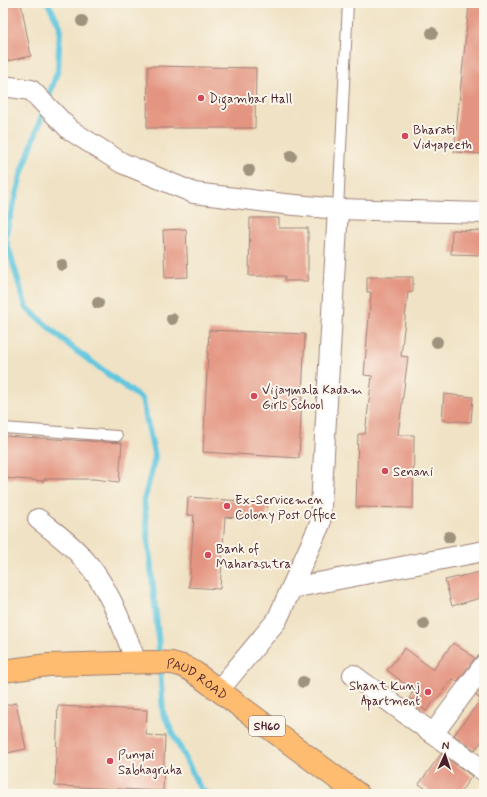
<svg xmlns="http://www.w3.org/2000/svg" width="487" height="797" viewBox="0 0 487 797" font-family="Mynerve,sans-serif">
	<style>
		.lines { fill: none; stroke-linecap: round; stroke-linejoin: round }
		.stream { stroke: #61c6df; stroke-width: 6 }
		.building { fill: #e49581 }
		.lane-casing { stroke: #9d8078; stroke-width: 12 }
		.street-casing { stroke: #9d8078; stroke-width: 22 }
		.primary-casing { stroke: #9d8078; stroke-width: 24 }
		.lane { stroke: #fff; stroke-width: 10 }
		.street { stroke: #fff; stroke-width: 20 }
		.primary { stroke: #fdbc70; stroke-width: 22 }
		.tree { fill: #9f937e }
		.poi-dot { fill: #d1495b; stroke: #fbf7ec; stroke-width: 1.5 }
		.labels { text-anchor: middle; stroke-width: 4; stroke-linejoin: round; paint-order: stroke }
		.shield { fill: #fbf7ec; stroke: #7f6065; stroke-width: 1 }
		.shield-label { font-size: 12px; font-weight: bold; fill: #4a1f2b }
		.poi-label { font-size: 13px; fill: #4a1f2b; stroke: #fbf7ec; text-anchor: start }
		.street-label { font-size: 13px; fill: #4a1f2b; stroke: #fbf7ec }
	</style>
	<rect width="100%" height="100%" fill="#fbf7ec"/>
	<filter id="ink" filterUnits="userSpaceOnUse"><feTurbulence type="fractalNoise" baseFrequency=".025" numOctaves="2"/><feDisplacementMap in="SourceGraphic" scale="8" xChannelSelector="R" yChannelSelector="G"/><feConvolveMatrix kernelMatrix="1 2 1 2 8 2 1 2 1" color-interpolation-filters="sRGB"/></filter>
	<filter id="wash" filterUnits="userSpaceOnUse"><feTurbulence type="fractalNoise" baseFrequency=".012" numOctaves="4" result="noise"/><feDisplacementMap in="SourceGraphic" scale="16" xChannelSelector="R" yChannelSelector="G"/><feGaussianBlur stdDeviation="0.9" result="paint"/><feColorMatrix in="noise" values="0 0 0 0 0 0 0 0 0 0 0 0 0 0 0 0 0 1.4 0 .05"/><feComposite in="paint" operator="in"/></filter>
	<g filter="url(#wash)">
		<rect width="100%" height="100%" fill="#f0e2c4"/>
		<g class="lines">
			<path class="stream" d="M 48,3 L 60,26 L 58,70 L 21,175 L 5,237 L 26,307 L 70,346 L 142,399 L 155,457 L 144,501 L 158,636 L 163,713 L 200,788 L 208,794"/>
		</g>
		<g id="blocks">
			<g class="building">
				<path d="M 3,3 L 21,3 L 31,56 L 3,62 Z"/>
				<path d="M 469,5 L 484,6 L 484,154 L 454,152 Z"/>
				<path d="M 148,66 L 256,68 L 255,128 L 147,128 Z"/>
				<path d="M 250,218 L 279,218 L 279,228 L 308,228 L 308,281 L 285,281 L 285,276 L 249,276 Z"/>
				<path d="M 186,229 L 188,277 L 165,278 L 163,230 Z"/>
				<path d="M 452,230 L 484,231 L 484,255 L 451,254 Z"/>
				<path d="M 367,277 L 413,277 L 413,292 L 408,292 L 401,356 L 408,357 L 398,435 L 414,435 L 413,508 L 356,507 L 358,434 L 365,434 L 372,376 L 364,375 L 371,292 L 367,292 Z"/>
				<path d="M 209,330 L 305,334 L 299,458 L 203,452 Z"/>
				<path d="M 444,394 L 473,397 L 471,422 L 442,420 Z"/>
				<path d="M 4,436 L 122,443 L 119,482 L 94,479 L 44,479 L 44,481 L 3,478 Z"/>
				<path d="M 188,497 L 268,503 L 266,520 L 225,517 L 220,589 L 189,587 L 194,515 L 187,515 Z"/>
				<path d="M 484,571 L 484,597 L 452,606 L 445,580 Z"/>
				<path d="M 453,643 L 475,658 L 457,682 L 453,679 L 426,711 L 409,698 L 414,691 L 387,670 L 405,648 L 433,670 Z"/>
				<path d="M 484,684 L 484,739 L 475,750 L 454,735 L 481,699 L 476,696 Z"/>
				<path d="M 16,703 L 26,749 L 3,754 L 3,706 Z"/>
				<path d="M 58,706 L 147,710 L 146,735 L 165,736 L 163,791 L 55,786 Z"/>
				<path d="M 441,754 L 472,776 L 459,794 L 434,794 L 419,784 Z"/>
			</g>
		</g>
	</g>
	<g filter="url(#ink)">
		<use href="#blocks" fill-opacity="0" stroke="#9d8078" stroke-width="1"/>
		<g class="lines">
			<defs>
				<g id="lane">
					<path d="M 338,209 L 348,3"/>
					<path d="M 3,428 L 117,436"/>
				</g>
				<g id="street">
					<path d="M 3,86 L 31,90 L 70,130 L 122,163 L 194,193 L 284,204 L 338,209 L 484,213"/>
					<path d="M 38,519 C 53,531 70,543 82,557 C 109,586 122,625 136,662"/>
					<path d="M 292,588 L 484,551"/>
					<path d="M 353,675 L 484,771"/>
					<path d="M 219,690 L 277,620 L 320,524 L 338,209"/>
					<path d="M 433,734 L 484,665"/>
				</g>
				<g id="primary">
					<path id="s1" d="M 3,671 L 48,665 L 152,662 L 172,663 L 183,666 L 194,672 L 358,794"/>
				</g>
			</defs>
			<use href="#lane" class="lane-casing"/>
			<use href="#street" class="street-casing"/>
			<use href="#primary" class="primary-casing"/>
			<use href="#lane" class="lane"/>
			<use href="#street" class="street"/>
			<use href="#primary" class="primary"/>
		</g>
		<g class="tree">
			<circle cx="82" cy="21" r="6"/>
			<circle cx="432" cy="33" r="6"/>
			<circle cx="291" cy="156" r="6"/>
			<circle cx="249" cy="170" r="6"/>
			<circle cx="62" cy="265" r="6"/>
			<circle cx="98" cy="303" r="6"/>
			<circle cx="172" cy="319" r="6"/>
			<circle cx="437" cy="342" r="6"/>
			<circle cx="449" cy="537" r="6"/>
			<circle cx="424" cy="624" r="6"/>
			<circle cx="303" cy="682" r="6"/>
		</g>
	</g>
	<g class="poi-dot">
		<circle cx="201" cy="98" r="4"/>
		<circle cx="405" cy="136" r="4"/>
		<circle cx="254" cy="396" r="4"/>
		<circle cx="385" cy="471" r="4"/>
		<circle cx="227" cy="506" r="4"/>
		<circle cx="208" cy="555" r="4"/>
		<circle cx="428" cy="692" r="4"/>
		<circle cx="110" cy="761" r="4"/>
	</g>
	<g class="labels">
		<rect class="shield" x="249" y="716" width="36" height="20" rx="3"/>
		<g class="shield-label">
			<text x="267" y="730">SH60</text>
		</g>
		<g class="poi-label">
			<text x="209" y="103">Digambar Hall</text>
			<text x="413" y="134">Bharati<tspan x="413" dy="15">Vidyapeeth</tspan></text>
			<text x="262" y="394">Vijaymala Kadam<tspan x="262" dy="15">Girls School</tspan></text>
			<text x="393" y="476">Senani</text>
			<text x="235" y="504">Ex-Servicemen<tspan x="235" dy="15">Colony Post Office</tspan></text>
			<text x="216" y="553">Bank of<tspan x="216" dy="15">Maharashtra</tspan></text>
			<text x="420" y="690" text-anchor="end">Shant Kunj<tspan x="420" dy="15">Apartment</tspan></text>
			<text x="118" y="759">Punyai<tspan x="118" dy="15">Sabhagruha</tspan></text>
		</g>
		<g class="street-label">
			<text dy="5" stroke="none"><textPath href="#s1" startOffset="199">PAUD ROAD</textPath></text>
		</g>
	</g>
	<rect width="487" height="797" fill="none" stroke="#fbf7ec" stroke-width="16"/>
	<g transform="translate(445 755) rotate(3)" stroke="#fbf7ec" stroke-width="3" paint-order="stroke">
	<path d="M0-3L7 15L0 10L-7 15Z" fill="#4a1f2b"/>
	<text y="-6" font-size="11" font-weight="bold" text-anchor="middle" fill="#4a1f2b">N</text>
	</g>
</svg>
